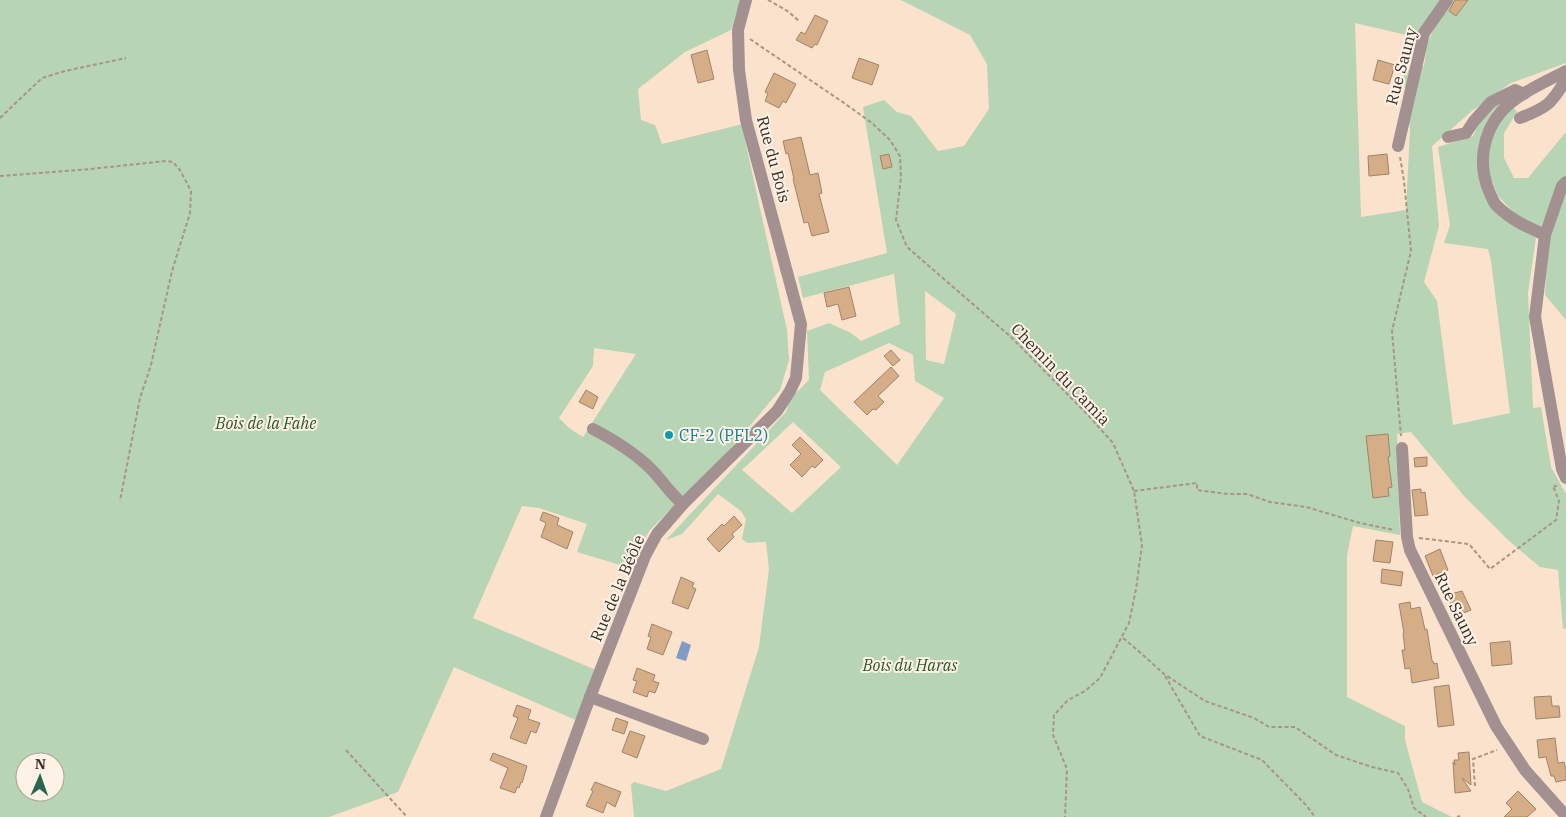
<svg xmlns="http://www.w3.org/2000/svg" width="1566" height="817" viewBox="0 0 1566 817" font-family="'IBM Plex Serif',serif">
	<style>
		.green { fill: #b7d4b5; fill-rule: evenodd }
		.water { fill: #7f9cc5 }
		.building { fill: #d5ad87; stroke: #9f846a }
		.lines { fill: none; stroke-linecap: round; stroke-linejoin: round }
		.path { stroke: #a89584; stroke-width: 2; stroke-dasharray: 4 2.5; stroke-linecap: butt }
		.minor { stroke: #a39091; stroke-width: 12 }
		.culture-dot { fill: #0f9aa8; stroke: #fef2e7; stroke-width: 2 }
		.labels { text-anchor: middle; stroke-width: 4; stroke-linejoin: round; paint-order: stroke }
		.street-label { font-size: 16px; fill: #392d23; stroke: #fef2e7 }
		.park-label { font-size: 16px; font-style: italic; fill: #265925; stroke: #fef2e7 }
		.culture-label { font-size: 16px; fill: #0d838f; stroke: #fef2e7; text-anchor: start }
	</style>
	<rect width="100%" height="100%" fill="#fbe2cc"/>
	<g class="green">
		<path d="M 0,0 L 741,0 L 731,30 L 685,52 L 638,89 L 641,120 L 655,125 L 662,144 L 743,124 L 746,145 L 787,330 L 789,360 L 780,390 L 726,454 L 649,531 L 630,568 L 577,552 L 587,524 L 539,508 L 522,506 L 473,618 L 596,670 L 578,721 L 454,667 L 398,792 L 329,817 L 0,817 ZM 594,348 L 636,354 L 583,437 L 569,428 L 559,418 L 593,366 ZM 25,762 L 55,762 L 55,792 L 25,792 Z"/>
		<path d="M 901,0 L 1566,0 L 1566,63 L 1511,83 L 1473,110 L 1432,146 L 1439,226 L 1424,282 L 1437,301 L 1453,425 L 1510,413 L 1491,261 L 1488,249 L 1444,243 L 1450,225 L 1438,147 L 1473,136 L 1482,115 L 1509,94 L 1494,111 L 1482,134 L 1486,198 L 1536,238 L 1528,293 L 1533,408 L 1541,407 L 1551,467 L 1566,494 L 1566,628 L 1563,629 L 1558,570 L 1540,567 L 1508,540 L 1464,496 L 1411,432 L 1397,434 L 1400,535 L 1353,526 L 1347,555 L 1347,697 L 1405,726 L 1405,740 L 1422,802 L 1452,817 L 634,817 L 631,785 L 634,782 L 666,791 L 721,769 L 759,647 L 769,569 L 766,542 L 747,543 L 742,539 L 746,519 L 741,511 L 718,494 L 682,534 L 666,540 L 786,412 L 790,399 L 809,380 L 807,331 L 829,323 L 851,333 L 861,341 L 900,324 L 894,274 L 803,298 L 798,277 L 887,253 L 863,107 L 884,100 L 897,112 L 911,116 L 938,151 L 964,146 L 989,109 L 987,64 L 970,35 ZM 1437,22 L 1427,44 L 1424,66 L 1403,70 L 1410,129 L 1406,210 L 1361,217 L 1355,23 L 1419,38 ZM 925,291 L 956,314 L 944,364 L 926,360 ZM 889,343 L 913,355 L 915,381 L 944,398 L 897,465 L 820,390 L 825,372 ZM 793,422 L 841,467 L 792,513 L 742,470 Z"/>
		<path d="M 1512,105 L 1517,112 L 1504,133 L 1504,158 L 1514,178 L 1528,178 L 1565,133 L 1566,134 L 1566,176 L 1558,185 L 1540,229 L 1517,216 L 1498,196 L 1488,171 L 1490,135 Z"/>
		<path d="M 1566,188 L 1566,320 L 1545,295 L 1549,238 Z"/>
	</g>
	<path class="water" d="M 682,641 L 691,645 L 686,661 L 676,658 Z"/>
	<g class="building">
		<path d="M 1455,0 L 1468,0 L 1456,16 L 1449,11 Z"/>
		<path d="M 815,15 L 828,21 L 817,45 L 815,44 L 812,48 L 796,40 L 801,32 L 805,34 Z"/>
		<path d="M 707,50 L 714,79 L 698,83 L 691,55 Z"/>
		<path d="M 859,58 L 879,65 L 872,85 L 852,78 Z"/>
		<path d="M 1378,60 L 1395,65 L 1389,84 L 1373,80 Z"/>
		<path d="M 774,73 L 796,84 L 786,103 L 783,101 L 779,108 L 765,101 L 768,94 L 765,92 Z"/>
		<path d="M 801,137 L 810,175 L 818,173 L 822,193 L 819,194 L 829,232 L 812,236 L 808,222 L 804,223 L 793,179 L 794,179 L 788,153 L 786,154 L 783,141 Z"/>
		<path d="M 889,154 L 892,167 L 883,169 L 880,156 Z"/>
		<path d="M 1387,154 L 1389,174 L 1369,176 L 1368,156 Z"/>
		<path d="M 849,287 L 856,316 L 842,320 L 838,304 L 827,307 L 824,293 Z"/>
		<path d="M 891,350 L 900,360 L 893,366 L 884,356 Z"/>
		<path d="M 891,367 L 899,376 L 878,396 L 884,402 L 876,410 L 873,409 L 867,415 L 854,402 Z"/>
		<path d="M 586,390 L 598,397 L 593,409 L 579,402 Z"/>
		<path d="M 1388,434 L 1390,456 L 1388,457 L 1392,487 L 1388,488 L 1389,496 L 1373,498 L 1366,436 Z"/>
		<path d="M 800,437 L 823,460 L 815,468 L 812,466 L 802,477 L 790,465 L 801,454 L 792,445 Z"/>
		<path d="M 1427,457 L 1427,466 L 1415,467 L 1414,458 Z"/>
		<path d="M 1421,489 L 1421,493 L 1425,492 L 1428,515 L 1415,516 L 1412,490 Z"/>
		<path d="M 543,512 L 559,518 L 557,525 L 573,532 L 567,549 L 541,537 L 546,523 L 540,520 Z"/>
		<path d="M 734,516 L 742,525 L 732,534 L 734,537 L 719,552 L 707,539 L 722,524 L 724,526 Z"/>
		<path d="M 1376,540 L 1393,542 L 1390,563 L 1373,561 Z"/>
		<path d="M 1440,549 L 1448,570 L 1433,576 L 1425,556 Z"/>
		<path d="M 1382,569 L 1403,572 L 1401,586 L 1381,583 Z"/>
		<path d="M 681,577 L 694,583 L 692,587 L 696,589 L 688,609 L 672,603 Z"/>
		<path d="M 1462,591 L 1471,610 L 1456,616 L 1447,595 Z"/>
		<path d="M 1410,602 L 1411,609 L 1420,607 L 1425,630 L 1427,629 L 1432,661 L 1433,661 L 1434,664 L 1437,663 L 1439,678 L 1412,683 L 1410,668 L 1405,669 L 1402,650 L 1405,650 L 1403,633 L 1404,633 L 1399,604 Z"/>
		<path d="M 652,624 L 672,632 L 663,655 L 647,649 L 651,637 L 648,636 Z"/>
		<path d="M 1510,641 L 1512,664 L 1492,666 L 1490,643 Z"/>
		<path d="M 637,668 L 655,675 L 653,681 L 659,683 L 655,693 L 649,691 L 647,697 L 633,692 L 637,681 L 633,680 Z"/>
		<path d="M 1449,685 L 1454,725 L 1438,727 L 1434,687 Z"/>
		<path d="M 1551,696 L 1552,706 L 1559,706 L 1560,717 L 1536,719 L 1534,697 Z"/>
		<path d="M 517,705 L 531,710 L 528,719 L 540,723 L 536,733 L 531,731 L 526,744 L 510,738 L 518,718 L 513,716 Z"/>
		<path d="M 616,718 L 628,722 L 624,734 L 612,730 Z"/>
		<path d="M 630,731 L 645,736 L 637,758 L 622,752 Z"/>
		<path d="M 1555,738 L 1558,763 L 1564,762 L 1566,770 L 1566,780 L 1556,782 L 1554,776 L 1551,776 L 1546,757 L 1539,758 L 1537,740 Z"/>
		<path d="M 1469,752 L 1471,785 L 1462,778 L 1471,791 L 1455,793 L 1453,762 L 1455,765 L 1454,760 L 1459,760 L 1458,753 Z"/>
		<path d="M 493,753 L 527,766 L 522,783 L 521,782 L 519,788 L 517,787 L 515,793 L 500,788 L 508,768 L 490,760 Z"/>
		<path d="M 595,782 L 621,792 L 615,807 L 607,802 L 603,813 L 586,806 L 593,791 L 591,790 Z"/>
		<path d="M 1518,791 L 1536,809 L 1527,817 L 1504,817 L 1512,809 L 1506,803 Z"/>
	</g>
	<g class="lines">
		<g class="path">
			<path d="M 768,0 L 789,12 L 800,22"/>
			<path d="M 750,39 L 844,103 L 872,123 L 890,140 L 900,156 L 901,178 L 896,220 L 907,247 L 1011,337 L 1086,413 L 1113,443 L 1134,491 L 1142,545 L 1136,589 L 1129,623 L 1100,678 L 1085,691 L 1068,700 L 1054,715 L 1053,735 L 1067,769 L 1065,817"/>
			<path d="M 0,118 L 42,78 L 65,71 L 126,58"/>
			<path d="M 1400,157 L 1404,181 L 1411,251 L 1392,331 L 1401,436"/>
			<path d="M 0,176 L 90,169 L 166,161 L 173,162 L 180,170 L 191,191 L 190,213 L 172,271 L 151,365 L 140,398 L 120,501"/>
			<path d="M 1134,491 L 1197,483 L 1197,490 L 1228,494 L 1247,494 L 1270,502 L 1306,507 L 1360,523 L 1394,530"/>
			<path d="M 1419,538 L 1469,544 L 1490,569 L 1556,520 L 1559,501 L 1553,486 L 1557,486"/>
			<path d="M 1123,638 L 1142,654 L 1164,674 L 1205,701 L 1254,718 L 1269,727 L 1295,727 L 1336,755 L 1372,767 L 1398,773 L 1408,789 L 1414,808 L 1426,817"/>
			<path d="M 1165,676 L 1200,736 L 1262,760 L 1306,805 L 1315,817"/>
			<path d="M 346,750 L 407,817"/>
			<path d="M 1475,786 L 1473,759 L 1497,750"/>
			<path d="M 1457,817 L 1460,816"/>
		</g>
		<g class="minor">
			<path d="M 1520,118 C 1546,108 1552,104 1566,79"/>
			<path d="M 1448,137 L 1466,133 L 1474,121 L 1491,102 L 1515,90 L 1524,94"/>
			<path d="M 1398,146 L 1424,33 L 1447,0"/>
			<path d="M 1566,182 L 1562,186 L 1545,235 L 1535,317 L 1562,469 L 1566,478"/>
			<path d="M 1545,235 C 1527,227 1511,220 1496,205 C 1493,201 1491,196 1489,191 C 1478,165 1482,134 1501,112 C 1517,94 1545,82 1566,71"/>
			<path d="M 593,429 C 614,440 634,452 651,469 C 662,480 670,494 683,504"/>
			<path d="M 1402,448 L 1407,537 L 1410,550 L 1496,726 L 1525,770 L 1566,816"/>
			<path d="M 590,697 L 703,739"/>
			<path d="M 546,817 L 590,697 L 645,556 L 657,534 L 683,504 L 777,411 L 790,391 L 796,378 L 801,324 L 746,120 L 739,70 L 738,30 L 746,0"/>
		</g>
	</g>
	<circle class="culture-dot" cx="669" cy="435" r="5"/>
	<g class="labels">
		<g class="street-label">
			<text transform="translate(1401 66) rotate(-75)" y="6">Rue Sauny</text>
			<text transform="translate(774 159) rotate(75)" y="6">Rue du Bois</text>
			<text transform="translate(1061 374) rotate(46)" y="6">Chemin du Camia</text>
			<text transform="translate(617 588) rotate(-67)" y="6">Rue de la Béôle</text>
			<text transform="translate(1457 609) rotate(64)" y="6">Rue Sauny</text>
		</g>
		<g class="park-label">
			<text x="266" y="429">Bois de la Fahe</text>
			<text x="910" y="671">Bois du Haras</text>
		</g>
		<g class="culture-label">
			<text x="679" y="441">CF-2 (PFL2)</text>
		</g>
	</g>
	<g transform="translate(40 777) rotate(2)"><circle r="24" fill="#fef2e7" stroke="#afa399"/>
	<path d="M0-4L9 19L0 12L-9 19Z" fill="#2a654f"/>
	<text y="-8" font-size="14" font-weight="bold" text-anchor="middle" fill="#392d23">N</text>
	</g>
</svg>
